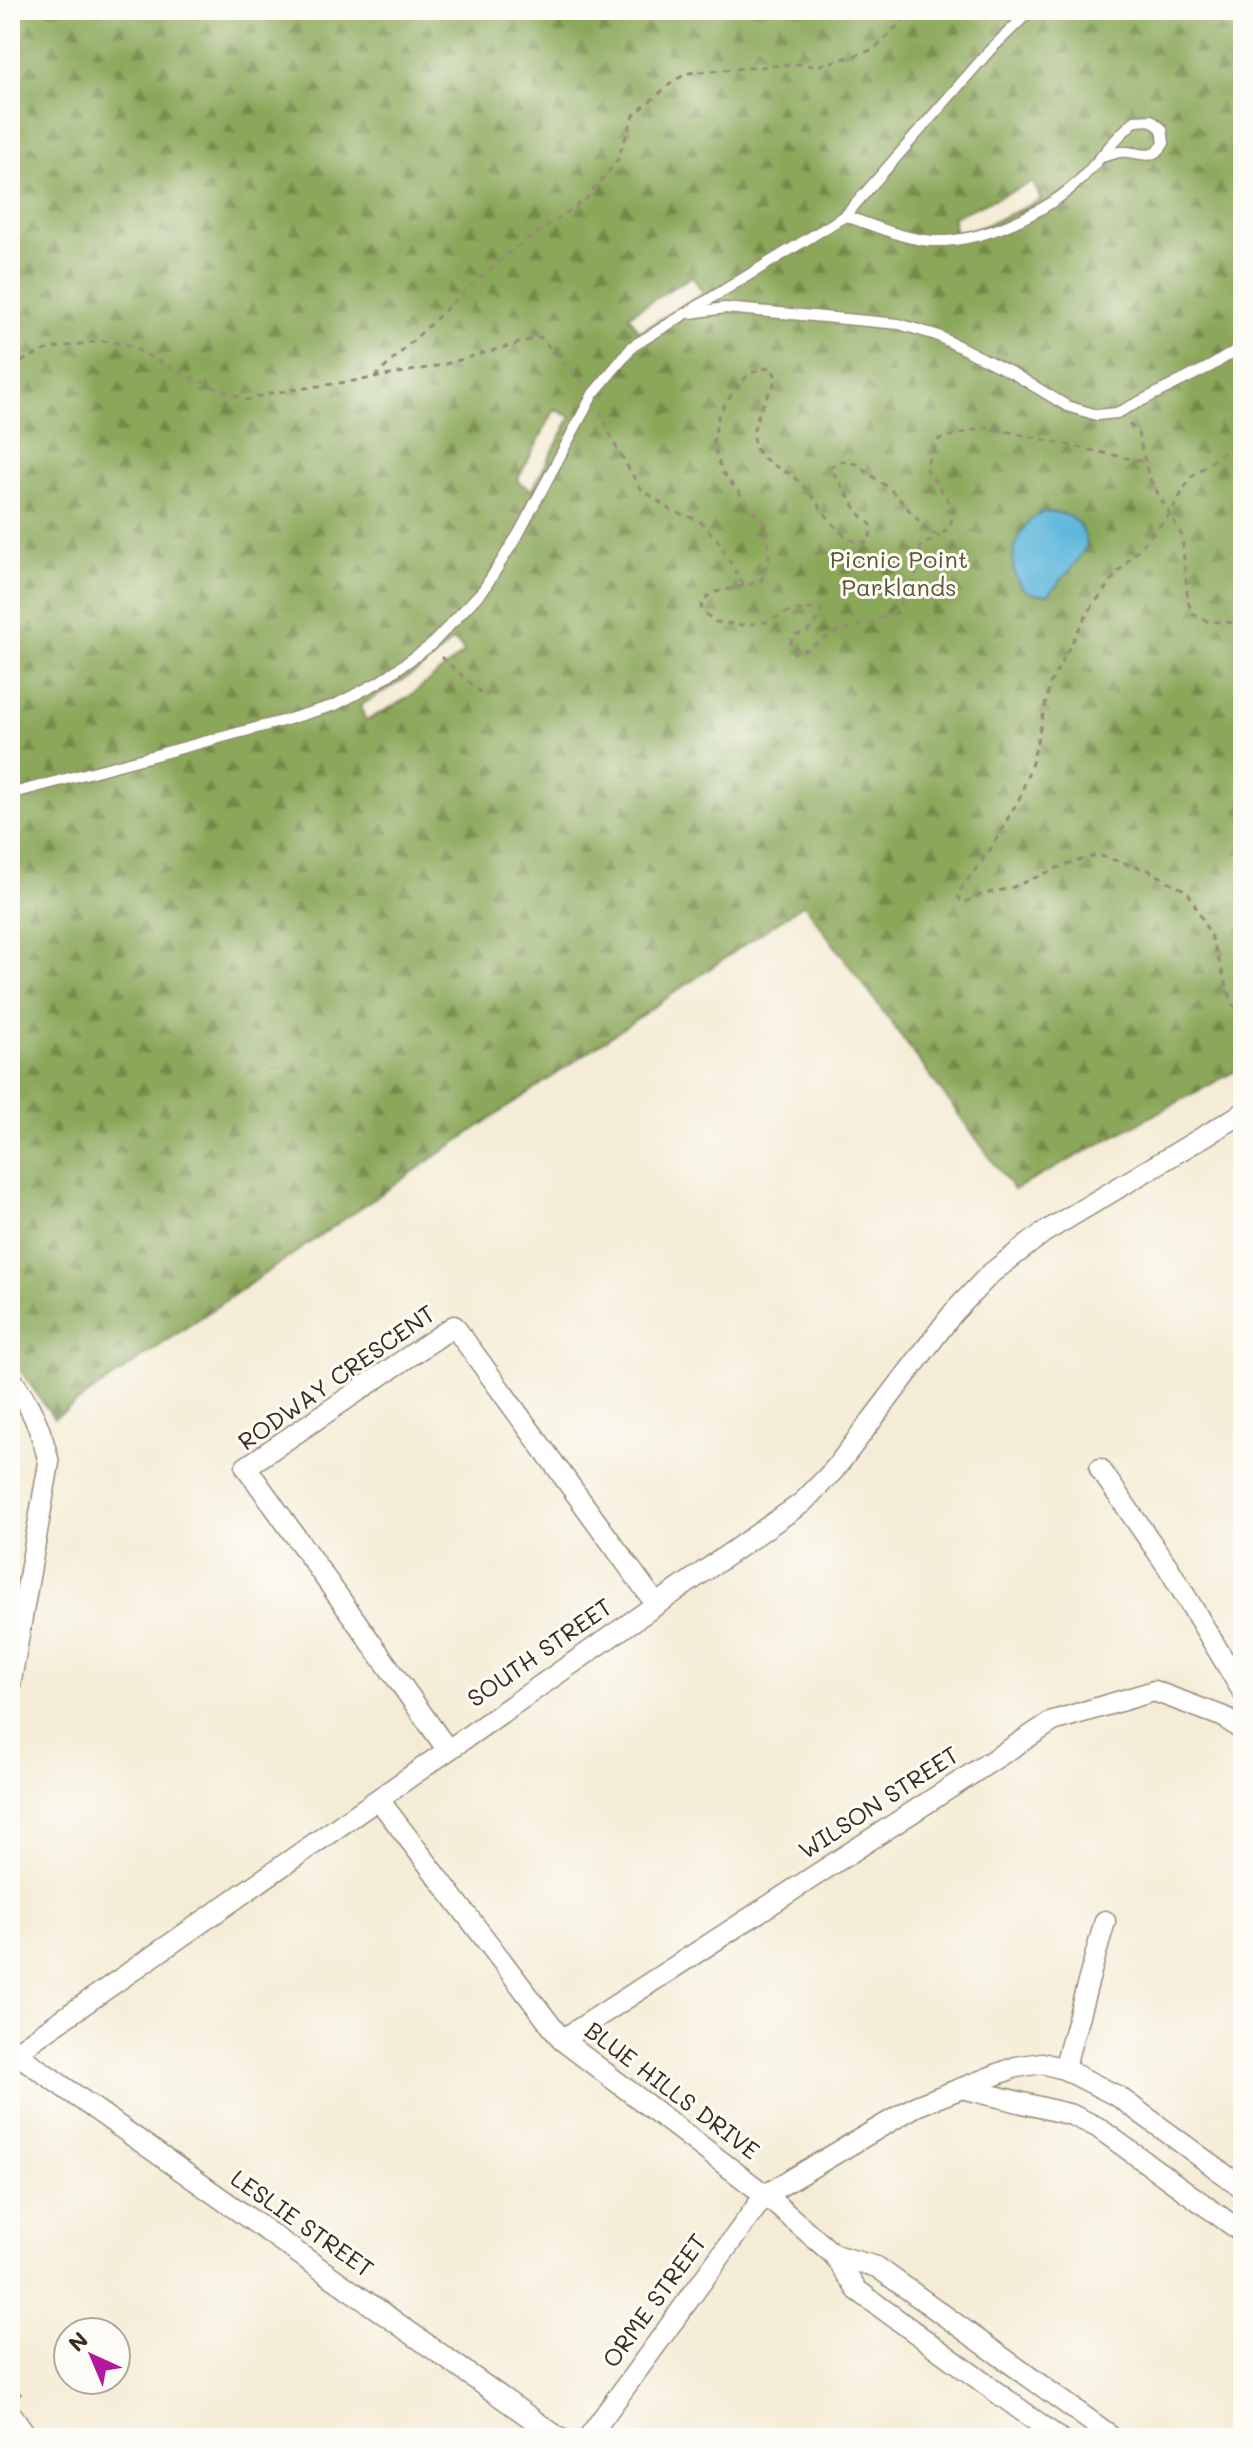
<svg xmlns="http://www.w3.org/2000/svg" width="1253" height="2448" viewBox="0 0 1253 2448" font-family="Mali,sans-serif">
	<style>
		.forest { fill: url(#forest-firs); stroke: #63683c; stroke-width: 2; fill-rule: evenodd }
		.water { fill: #5fb7dc; stroke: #4d707d; stroke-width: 2 }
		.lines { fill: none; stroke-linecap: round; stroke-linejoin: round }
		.lane-casing { stroke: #988b7a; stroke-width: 13 }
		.street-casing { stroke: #988b7a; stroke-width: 23 }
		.secondary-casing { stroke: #988b7a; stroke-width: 31 }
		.path { stroke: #988b7a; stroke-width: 3; stroke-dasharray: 6 6; stroke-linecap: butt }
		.lane { stroke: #fff; stroke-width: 10 }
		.street { stroke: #fff; stroke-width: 20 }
		.secondary { stroke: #fff; stroke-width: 28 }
		.labels { text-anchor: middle; stroke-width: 6; stroke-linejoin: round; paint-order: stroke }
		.park-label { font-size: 24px; fill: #5e5733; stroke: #fdfcf7 }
		.street-label { font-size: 24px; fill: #3b2a1e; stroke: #fdfcf7 }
	</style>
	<defs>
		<pattern id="forest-firs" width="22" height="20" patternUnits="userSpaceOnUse" patternTransform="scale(2)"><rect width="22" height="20" fill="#8ba75a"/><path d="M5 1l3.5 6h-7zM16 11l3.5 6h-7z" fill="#73884a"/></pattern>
	</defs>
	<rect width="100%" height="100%" fill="#fdfcf7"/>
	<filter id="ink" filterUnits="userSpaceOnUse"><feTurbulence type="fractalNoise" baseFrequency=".0125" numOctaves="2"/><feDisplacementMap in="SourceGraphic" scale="16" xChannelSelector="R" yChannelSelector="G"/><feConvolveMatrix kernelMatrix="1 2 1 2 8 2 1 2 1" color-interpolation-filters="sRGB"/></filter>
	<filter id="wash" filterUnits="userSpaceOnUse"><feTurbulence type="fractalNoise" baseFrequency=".006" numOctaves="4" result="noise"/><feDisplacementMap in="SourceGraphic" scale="32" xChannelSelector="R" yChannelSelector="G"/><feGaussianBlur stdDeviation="1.8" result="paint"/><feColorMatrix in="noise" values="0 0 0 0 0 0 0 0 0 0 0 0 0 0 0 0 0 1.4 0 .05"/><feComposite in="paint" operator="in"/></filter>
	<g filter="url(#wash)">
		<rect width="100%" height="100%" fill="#f4ecd6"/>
		<path class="forest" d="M 10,10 L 1243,10 L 1243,1067 L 1014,1190 L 804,904 L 54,1418 L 10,1356 ZM 1033,182 L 1041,200 L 979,228 L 956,234 L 952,217 ZM 692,276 L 703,293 L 639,332 L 629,315 ZM 555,409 L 571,417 L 532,490 L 517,481 ZM 454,640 L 465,652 L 406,699 L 366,721 L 360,706 L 419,670 Z"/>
		<path class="water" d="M 1044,512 C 1069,512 1083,520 1087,545 L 1075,564 L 1049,594 C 999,602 1005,527 1044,512 Z"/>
	</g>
	<g filter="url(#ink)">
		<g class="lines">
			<defs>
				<g id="lane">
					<path d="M 845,216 C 873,225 905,240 934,241 C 981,243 1047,212 1080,180 C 1099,161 1114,138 1135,121 L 1151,120 L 1162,129 L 1164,143 C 1152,164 1138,150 1120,152 C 1113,153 1106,156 1099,158"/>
					<path d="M 691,313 L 725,308 L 899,324 L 936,335 L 1014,374 L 1067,406 L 1097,415 L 1117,413 L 1211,366 L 1243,346"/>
					<path d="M 10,794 L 286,720 L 335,705 L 379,682 L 430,646 L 484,589 L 519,533 L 593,394 L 633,346 L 845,216 L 990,50 L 1031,10"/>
				</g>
				<g id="street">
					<path d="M 10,1377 C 31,1406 41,1428 49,1463 L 10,1686"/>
					<path d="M 1100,1469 L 1168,1567 L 1243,1692"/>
					<path d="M 447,1749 L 246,1467 L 454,1326 L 656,1604"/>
					<path d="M 379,1800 L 562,2040 L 765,2195 L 834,2255 L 857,2290 L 1059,2438"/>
					<path d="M 562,2040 L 1053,1721 L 1154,1691 L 1224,1717 L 1243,1731"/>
					<path d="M 10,2049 L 559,2438"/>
					<path d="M 10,2056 L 802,1503 L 834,1470 L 953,1313 L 990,1274 L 1043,1233 L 1243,1113"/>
					<path d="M 1064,2069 L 1105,1921"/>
					<path d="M 962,2088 L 1072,2115 L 1097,2127 L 1243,2233"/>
					<path d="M 834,2255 L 877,2267 L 1114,2438"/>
					<path d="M 588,2438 L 765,2195 L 916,2106 L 1016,2067 L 1042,2063 L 1064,2069 L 1119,2097 L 1243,2188"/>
				</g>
				<path id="secondary" d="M 10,2419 L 23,2438"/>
			</defs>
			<use href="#lane" class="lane-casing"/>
			<use href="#street" class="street-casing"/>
			<use href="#secondary" class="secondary-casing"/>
			<g class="path">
				<path d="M 10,367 L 48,349 L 101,341 L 126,344 L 189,377 L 247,400 L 271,393 L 374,378 L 468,288 L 515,248 L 586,199 L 617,161 L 634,115 L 675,80 L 689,73 L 795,64 L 816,66 L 854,56 L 874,49 L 913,10"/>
				<path d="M 374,378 L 442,365 L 540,337 L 584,384"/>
				<path d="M 600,411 L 615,445 L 640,488 L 672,511 L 699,520 L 717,539 L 744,586 L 761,581 L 769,558 L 768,541 L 762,521 L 722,472 L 713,444 L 719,413 L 733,392 L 750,373 L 770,367 L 777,378 C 768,396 750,422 754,443 C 757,459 779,467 791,475 C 813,491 825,519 845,536 C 853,543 859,542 869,542 L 872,526 L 858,512 L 830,467 L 842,461 L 856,464 L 890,489 L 928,531 L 940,536 L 950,526 L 954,509 L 925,467 L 939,439 L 986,427 L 1145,462"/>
				<path d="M 1129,424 L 1138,433 L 1149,478 L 1182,536 L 1188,602 L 1193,614 L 1207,621 L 1243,623"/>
				<path d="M 1243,437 L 1190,478 L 1170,514 L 1117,573 L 1088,612 L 1050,684 L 1033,760 L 1020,797 L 991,848 L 957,895 L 962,903 L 984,894 L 1011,888 L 1064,865 L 1097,855 L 1148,870 L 1188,892 L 1211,936 L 1233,1005 L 1243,1013"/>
				<path d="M 744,586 L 711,593 L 702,603 L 701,610 L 716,622 L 742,625 L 766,622 L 791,611 L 820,608 L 821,616 L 806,633 L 793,635 L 790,646 L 794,653 L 807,649 L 838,631 L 870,623 L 891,613 L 913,590 L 921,546 L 940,536"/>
				<path d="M 441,657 L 485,696"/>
				<path d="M 10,2381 L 22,2397"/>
			</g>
			<use href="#lane" class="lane"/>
			<use href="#street" class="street"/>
			<use href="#secondary" class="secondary"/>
		</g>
	</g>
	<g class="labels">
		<g class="park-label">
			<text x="899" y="568">Picnic Point<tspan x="899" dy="28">Parklands</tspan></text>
		</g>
		<g class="street-label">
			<text transform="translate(337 1378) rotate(-35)" y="8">RODWAY CRESCENT</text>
			<text transform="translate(540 1653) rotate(-35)" y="8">SOUTH STREET</text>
			<text transform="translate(879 1803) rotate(-33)" y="8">WILSON STREET</text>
			<text transform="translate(672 2091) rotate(37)" y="8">BLUE HILLS DRIVE</text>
			<text transform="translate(302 2224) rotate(35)" y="8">LESLIE STREET</text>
			<text transform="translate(655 2301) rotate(-54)" y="8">ORME STREET</text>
		</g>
	</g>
	<rect width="1253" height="2448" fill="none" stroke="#fdfcf7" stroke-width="40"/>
	<g transform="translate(92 2356) rotate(316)"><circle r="38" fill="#fdfcf7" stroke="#afa8a0" stroke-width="2"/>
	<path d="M0-6L14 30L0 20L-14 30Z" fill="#b5179e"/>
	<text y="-12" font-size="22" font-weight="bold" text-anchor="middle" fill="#3b2a1e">N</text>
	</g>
</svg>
